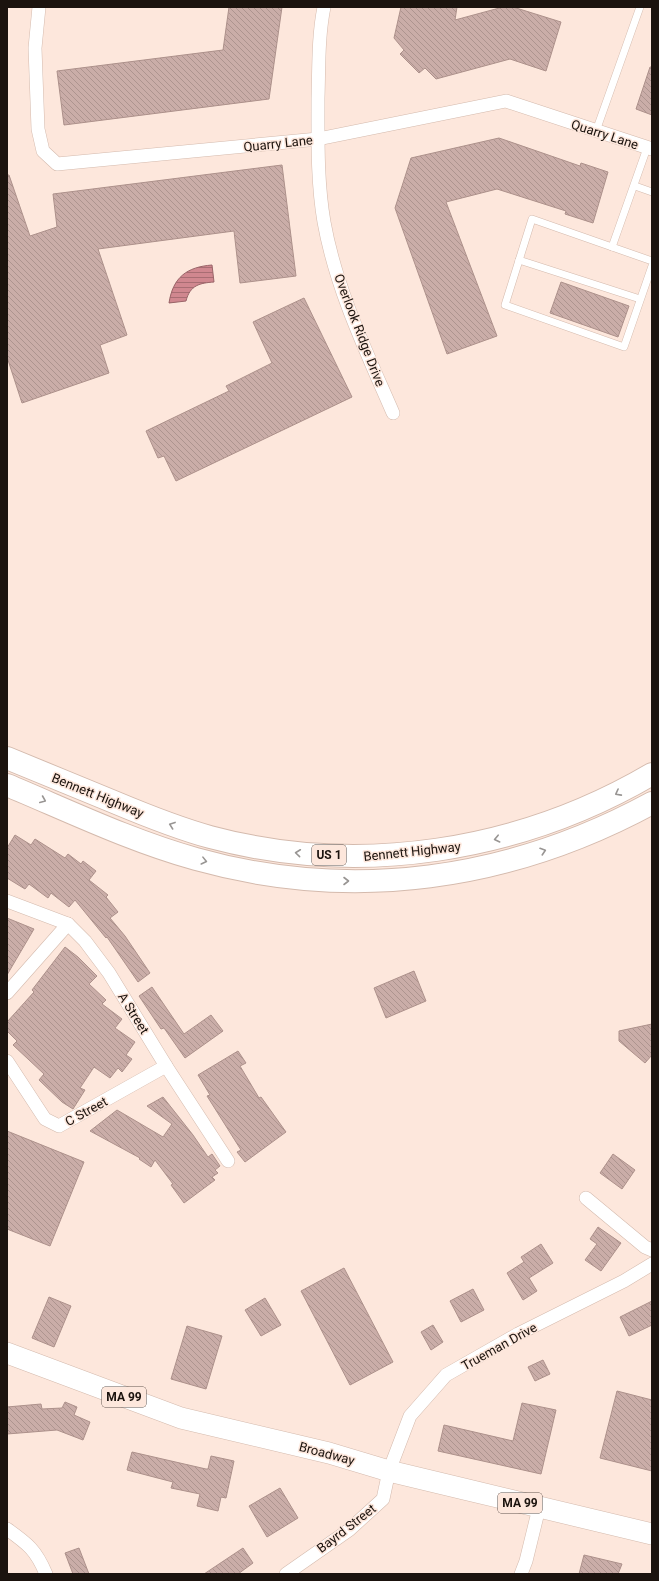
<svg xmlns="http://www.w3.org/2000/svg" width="659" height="1581" viewBox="0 0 659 1581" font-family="Roboto,sans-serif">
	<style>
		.water { fill: url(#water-rules); stroke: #9a6468 }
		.building { fill: url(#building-back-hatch); stroke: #ad918b }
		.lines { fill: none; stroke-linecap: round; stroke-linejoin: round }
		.service-casing { stroke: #d4baad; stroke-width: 8 }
		.minor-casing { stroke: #d4baad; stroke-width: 14 }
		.primary-casing { stroke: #d4baad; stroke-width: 22 }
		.motorway-casing { stroke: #d4baad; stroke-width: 24 }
		.service { stroke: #fff; stroke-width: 7 }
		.minor { stroke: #fff; stroke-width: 13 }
		.primary { stroke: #fff; stroke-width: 21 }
		.motorway { stroke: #fff; stroke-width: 22 }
		.oneway { stroke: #989593 }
		.labels { text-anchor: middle; stroke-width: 3; stroke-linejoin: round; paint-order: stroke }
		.shield { fill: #fde7dc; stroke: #5f534c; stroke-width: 1 }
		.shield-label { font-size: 12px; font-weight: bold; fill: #1b130e }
		.street-label { font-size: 13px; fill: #1b130e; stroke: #fde7dc }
	</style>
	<defs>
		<pattern id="water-rules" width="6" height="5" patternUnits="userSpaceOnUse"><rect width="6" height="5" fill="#d0878f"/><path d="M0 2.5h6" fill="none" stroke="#a86d73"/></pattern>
		<pattern id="building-back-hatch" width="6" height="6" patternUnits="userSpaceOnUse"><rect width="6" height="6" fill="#caada8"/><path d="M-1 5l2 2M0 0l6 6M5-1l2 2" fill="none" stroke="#ad948f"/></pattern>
	</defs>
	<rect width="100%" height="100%" fill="#fde7dc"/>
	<path class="water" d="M 212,265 L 214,282 C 200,283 190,285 186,301 L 169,303 C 173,277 187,267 212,265 Z"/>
	<g class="building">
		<path d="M 229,7 L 282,7 L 269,99 L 64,125 L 57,71 L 223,50 Z"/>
		<path d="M 401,7 L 457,7 L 455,20 L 503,7 L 513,7 L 561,22 L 546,71 L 510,59 L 436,79 L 425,68 L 419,73 L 400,54 L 404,50 L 394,38 Z"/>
		<path d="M 650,67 L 652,67 L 652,115 L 636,109 Z"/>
		<path d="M 499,138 L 580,166 L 581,163 L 608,172 L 593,223 L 565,214 L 566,211 L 497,189 L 446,202 L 497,336 L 447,354 L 395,208 L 411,158 Z"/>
		<path d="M 282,165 L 296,276 L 240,283 L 234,231 L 98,249 L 127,335 L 100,345 L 109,373 L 22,403 L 7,357 L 7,175 L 9,175 L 30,236 L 57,227 L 53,194 Z"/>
		<path d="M 561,282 L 629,306 L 618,337 L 550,313 Z"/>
		<path d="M 304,298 L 352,397 L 176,481 L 164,456 L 158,458 L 146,431 L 229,391 L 226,386 L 272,363 L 253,322 Z"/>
		<path d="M 15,835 L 31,845 L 35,839 L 65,858 L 68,854 L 81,864 L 83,861 L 96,871 L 89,880 L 108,895 L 106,897 L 118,912 L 110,918 L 125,936 L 150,973 L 138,982 L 107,937 L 106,938 L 75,900 L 69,907 L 51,893 L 48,898 L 29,884 L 25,889 L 7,878 L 7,848 Z"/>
		<path d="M 7,918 L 34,929 L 7,975 Z"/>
		<path d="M 65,947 L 78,957 L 97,976 L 89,984 L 106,1000 L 102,1004 L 122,1019 L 115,1028 L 135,1042 L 126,1055 L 132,1059 L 122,1072 L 118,1068 L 110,1078 L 94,1067 L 80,1088 L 85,1090 L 73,1109 L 62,1102 L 39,1080 L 44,1074 L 13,1045 L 17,1041 L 7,1031 L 7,1022 L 34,992 L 32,990 Z"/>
		<path d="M 414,971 L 426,1001 L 386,1018 L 374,988 Z"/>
		<path d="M 152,987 L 184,1034 L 211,1015 L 223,1031 L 185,1058 L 164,1028 L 161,1029 L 139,996 Z"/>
		<path d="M 652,1024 L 652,1055 L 645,1063 L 619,1041 L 619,1031 Z"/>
		<path d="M 238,1051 L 246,1063 L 240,1066 L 259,1098 L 261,1097 L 286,1132 L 245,1162 L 237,1152 L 241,1150 L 207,1096 L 210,1095 L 198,1075 Z"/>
		<path d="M 163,1097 L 193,1135 L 208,1157 L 212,1154 L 220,1166 L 215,1170 L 218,1173 L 212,1177 L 215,1180 L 184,1203 L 171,1185 L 173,1184 L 155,1160 L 151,1167 L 139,1159 L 140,1158 L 90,1131 L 117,1110 L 163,1137 L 172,1124 L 147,1106 Z"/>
		<path d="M 7,1131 L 84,1162 L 50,1246 L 7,1229 Z"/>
		<path d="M 613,1154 L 635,1170 L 622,1189 L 600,1173 Z"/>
		<path d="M 598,1227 L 621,1243 L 601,1271 L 585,1260 L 597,1244 L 590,1239 Z"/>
		<path d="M 541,1244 L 553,1263 L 529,1278 L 537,1291 L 523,1300 L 507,1273 L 524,1262 L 521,1257 Z"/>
		<path d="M 344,1268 L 393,1362 L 350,1385 L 301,1291 Z"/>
		<path d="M 473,1289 L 484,1310 L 461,1322 L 450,1301 Z"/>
		<path d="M 49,1297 L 71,1306 L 54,1347 L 32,1338 Z"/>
		<path d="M 265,1298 L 281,1325 L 261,1336 L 245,1310 Z"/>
		<path d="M 652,1301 L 652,1325 L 629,1336 L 620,1317 Z"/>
		<path d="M 433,1325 L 443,1342 L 431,1350 L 421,1332 Z"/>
		<path d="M 187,1326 L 222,1336 L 206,1389 L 171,1379 Z"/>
		<path d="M 543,1360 L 550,1374 L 535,1381 L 528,1367 Z"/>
		<path d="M 617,1391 L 652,1400 L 652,1471 L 600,1458 Z"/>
		<path d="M 65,1402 L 77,1407 L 74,1415 L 90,1422 L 83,1440 L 57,1430 L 7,1434 L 7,1407 L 41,1404 L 42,1409 L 62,1408 Z"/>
		<path d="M 522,1403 L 556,1410 L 541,1474 L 438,1451 L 444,1425 L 513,1441 Z"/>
		<path d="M 132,1452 L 206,1469 L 208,1469 L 211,1456 L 234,1461 L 226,1498 L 221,1497 L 218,1511 L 197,1506 L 200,1494 L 171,1488 L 173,1482 L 127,1470 Z"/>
		<path d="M 280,1488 L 298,1518 L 267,1537 L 249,1506 Z"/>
		<path d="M 79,1548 L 89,1574 L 73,1574 L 65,1553 Z"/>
		<path d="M 243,1548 L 253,1563 L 238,1574 L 204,1574 Z"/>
		<path d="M 584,1555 L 622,1564 L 618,1574 L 579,1574 Z"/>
	</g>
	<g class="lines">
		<defs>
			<g id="service">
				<path d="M 596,131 L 640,7"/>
				<path d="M 647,148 L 612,247 L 532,219 L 505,305 L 624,347 L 652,266"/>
				<path d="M 635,186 L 652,192"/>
				<path d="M 612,247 L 652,261"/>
				<path d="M 519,260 L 640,299"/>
			</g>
			<g id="minor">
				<path d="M 39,7 L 35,48 L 38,129 L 43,151 L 57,164 L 318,139 L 506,101 L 652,149"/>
				<path d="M 324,7 C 318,37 319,67 318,98 C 318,139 317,181 324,222 C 336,289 366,351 393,413"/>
				<path d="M 7,901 L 68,924 L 85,941 L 109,973 L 166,1066 L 228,1161"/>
				<path d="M 7,993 L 68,924"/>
				<path d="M 7,1061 L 45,1119 L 59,1126 L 166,1066"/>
				<path d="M 586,1198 L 645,1247 L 652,1250"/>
				<path d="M 7,1529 C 28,1544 36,1550 46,1574"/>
				<path d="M 286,1574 L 349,1530 L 383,1499 L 389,1471 L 410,1416 L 446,1375 L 518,1334 L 624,1281 L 652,1264"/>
				<path d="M 521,1574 L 526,1561 L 539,1508"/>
			</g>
			<path id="primary" d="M 7,1353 L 181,1418 L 329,1453 L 389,1471 L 464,1489 L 652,1534"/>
			<g id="motorway">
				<path d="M 7,758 C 43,773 78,787 114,802 C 145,815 177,828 210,837 C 359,877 519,852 652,774"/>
				<path d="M 7,785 C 69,811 131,841 196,859 C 353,903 510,880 652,803"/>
			</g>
		</defs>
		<use href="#service" class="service-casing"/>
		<use href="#minor" class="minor-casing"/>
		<use href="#primary" class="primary-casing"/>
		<use href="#motorway" class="motorway-casing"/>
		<use href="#service" class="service"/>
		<use href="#minor" class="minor"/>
		<use href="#primary" class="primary"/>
		<use href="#motorway" class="motorway"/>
	</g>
	<defs><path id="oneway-chevron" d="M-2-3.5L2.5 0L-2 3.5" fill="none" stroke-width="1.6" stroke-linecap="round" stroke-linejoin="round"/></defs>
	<g class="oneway">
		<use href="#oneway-chevron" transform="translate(618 793) rotate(152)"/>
		<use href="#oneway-chevron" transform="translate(43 800) rotate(23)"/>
		<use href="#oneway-chevron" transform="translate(172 825) rotate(-160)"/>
		<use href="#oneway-chevron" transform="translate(497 839) rotate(167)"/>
		<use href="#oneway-chevron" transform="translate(543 851) rotate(-18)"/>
		<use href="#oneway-chevron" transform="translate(298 853) rotate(-174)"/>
		<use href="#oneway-chevron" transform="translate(204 861) rotate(14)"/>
		<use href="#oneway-chevron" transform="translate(346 881)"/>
	</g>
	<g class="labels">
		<g class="shield">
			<rect x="312" y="845" width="34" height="20" rx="3"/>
			<rect x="102" y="1387" width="44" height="20" rx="3"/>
			<rect x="498" y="1493" width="44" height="20" rx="3"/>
		</g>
		<g class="shield-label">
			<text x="329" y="859">US 1</text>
			<text x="124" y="1401">MA 99</text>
			<text x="520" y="1507">MA 99</text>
		</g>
		<g class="street-label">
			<text transform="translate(605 134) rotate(18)" y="5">Quarry Lane</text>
			<text transform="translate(278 143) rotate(-6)" y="5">Quarry Lane</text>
			<text transform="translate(360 330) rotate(69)" y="5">Overlook Ridge Drive</text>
			<text transform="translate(98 795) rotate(22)" y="5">Bennett Highway</text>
			<text transform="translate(412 851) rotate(-6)" y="5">Bennett Highway</text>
			<text transform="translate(134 1013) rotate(58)" y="5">A Street</text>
			<text transform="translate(86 1111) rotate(-29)" y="5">C Street</text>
			<text transform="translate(499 1346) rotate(-29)" y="5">Trueman Drive</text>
			<text transform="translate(327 1453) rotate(15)" y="5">Broadway</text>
			<text transform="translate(346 1528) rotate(-38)" y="5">Bayrd Street</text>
		</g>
	</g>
	<rect width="659" height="1581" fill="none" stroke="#1b130e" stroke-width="16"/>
</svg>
